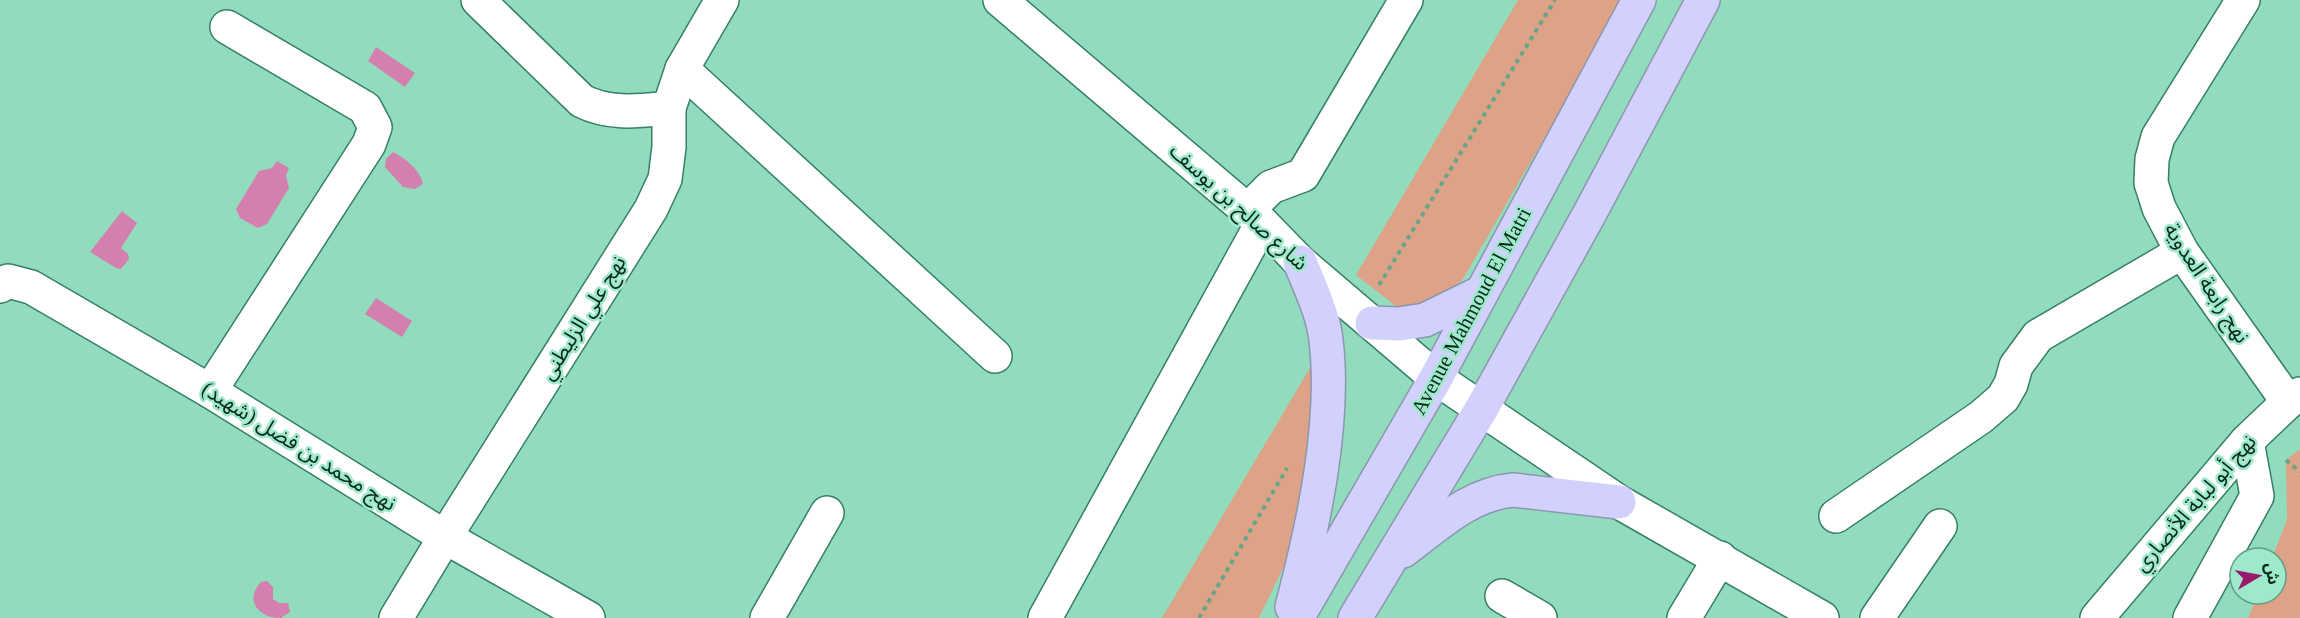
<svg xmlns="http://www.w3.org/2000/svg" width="2300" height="618" viewBox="0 0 2300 618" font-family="'Times New Roman','Noto Sans Arabic',serif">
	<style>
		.green { fill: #dea387 }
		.water { fill: #d480ae }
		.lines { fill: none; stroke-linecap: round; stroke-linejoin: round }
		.minor-casing { stroke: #358065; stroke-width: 36 }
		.highway-casing { stroke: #8c97af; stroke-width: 36 }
		.path { stroke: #66a48b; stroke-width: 4; stroke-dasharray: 4.5 4.5; stroke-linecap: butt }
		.minor { stroke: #fff; stroke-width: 33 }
		.highway { stroke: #d2d1fd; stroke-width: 33 }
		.labels { text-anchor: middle; stroke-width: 5; stroke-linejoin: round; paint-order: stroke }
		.street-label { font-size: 21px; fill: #0a2a1f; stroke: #9ee9ca }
	</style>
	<rect width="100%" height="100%" fill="#91dcbd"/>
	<g class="green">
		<path d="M 1518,0 L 1624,0 L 1463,279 L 1434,305 L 1401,310 L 1356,275 Z"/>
		<path d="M 1314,361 L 1308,469 L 1287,560 L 1259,618 L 1162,618 Z"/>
		<path d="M 2300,449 L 2300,618 L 2248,618 L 2258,594 L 2276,594 L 2276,558 L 2272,558 L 2287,520 L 2286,460 Z"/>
	</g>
	<g class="water">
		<path d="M 376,47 L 415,73 L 405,87 L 368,61 Z"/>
		<path d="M 393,152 C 405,158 420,170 423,184 L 415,189 L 403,187 L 385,167 L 386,159 Z"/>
		<path d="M 277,161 L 289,168 L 286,176 L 289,188 L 267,224 L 258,228 L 240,218 L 236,209 L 259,171 L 272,168 Z"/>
		<path d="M 122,211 L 137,223 L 121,248 L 128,254 L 129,259 L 121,269 L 116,268 L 90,252 Z"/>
		<path d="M 376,298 L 412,321 L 402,337 L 365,314 Z"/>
		<path d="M 267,581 L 273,587 L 273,599 L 279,603 L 288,603 L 290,612 L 281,618 C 258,618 244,600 261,582 Z"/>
	</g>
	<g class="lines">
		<defs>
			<g id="minor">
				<path d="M 478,0 L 582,101 C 610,115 638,111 669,108"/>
				<path d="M 1000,0 L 1262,223 L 1300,262 L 1436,378 L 1619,502 L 1822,618"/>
				<path d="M 2243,0 L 2158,137 L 2152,159 L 2151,183 L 2159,208 L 2182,252 L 2288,402"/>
				<path d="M 682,69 L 995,356"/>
				<path d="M 1247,211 L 1271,187 L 1303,175 L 1406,0"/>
				<path d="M 0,286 L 8,281 L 31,287 L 210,391 L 445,537 L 588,618"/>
				<path d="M 210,391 L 369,144 L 375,127 L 365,108 L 227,27"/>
				<path d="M 1836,516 L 1981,417 L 2003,398 L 2011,384 L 2016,366 L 2038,336 L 2182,252"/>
				<path d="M 1502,596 L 1540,618"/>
				<path d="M 396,618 L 445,537 L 651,209 L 665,179 L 669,147 L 669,108 L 682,69 L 722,0"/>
				<path d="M 767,618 L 827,513"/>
				<path d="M 1045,618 L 1262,223"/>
				<path d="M 1684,618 L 1720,558"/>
				<path d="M 1877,618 L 1940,526"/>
				<path d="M 2097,618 L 2247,441 L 2288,402 L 2300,394"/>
				<path d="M 2190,618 L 2257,496 L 2247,441"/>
			</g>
			<g id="highway">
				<path d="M 1372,323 L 1399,324 L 1425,320 L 1482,292"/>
				<path d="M 1403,551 C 1437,526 1469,494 1513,490 L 1619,502"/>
				<path d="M 1292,607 C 1313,527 1336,423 1326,340 C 1323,313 1310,287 1300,262"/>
				<path d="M 1297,618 L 1436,378 L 1639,0"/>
				<path d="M 1355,618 L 1482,408 L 1591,211 L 1703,0"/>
			</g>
		</defs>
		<use href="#minor" class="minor-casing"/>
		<use href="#highway" class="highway-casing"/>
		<g class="path">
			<path d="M 1379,285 L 1555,0"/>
			<path d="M 2286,460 L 2300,472"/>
			<path d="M 1199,618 L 1287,468"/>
		</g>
		<use href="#minor" class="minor"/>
		<use href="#highway" class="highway"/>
	</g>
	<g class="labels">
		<g class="street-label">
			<text transform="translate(1239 207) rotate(42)" y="7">شارع صالح بن يوسف</text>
			<text transform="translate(2207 283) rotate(57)" y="7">نهج رابعة العدوية</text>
			<text transform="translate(1471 311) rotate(-62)" y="7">Avenue Mahmoud El Matri</text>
			<text transform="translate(583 318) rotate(-58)" y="7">نهج علي الزليطني</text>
			<text transform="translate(299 446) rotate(32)" y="7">نهج محمد بن فضل (شهيد)</text>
			<text transform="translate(2195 503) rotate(-49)" y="7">نهج أبو لبابة الأنصاري</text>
		</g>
	</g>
	<g transform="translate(2258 576) rotate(80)"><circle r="28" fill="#9ee9ca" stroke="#639d86" stroke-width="1.5"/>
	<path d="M0-4.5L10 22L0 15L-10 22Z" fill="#9a196e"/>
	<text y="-9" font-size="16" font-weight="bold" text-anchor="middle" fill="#0a2a1f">ش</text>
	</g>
</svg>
